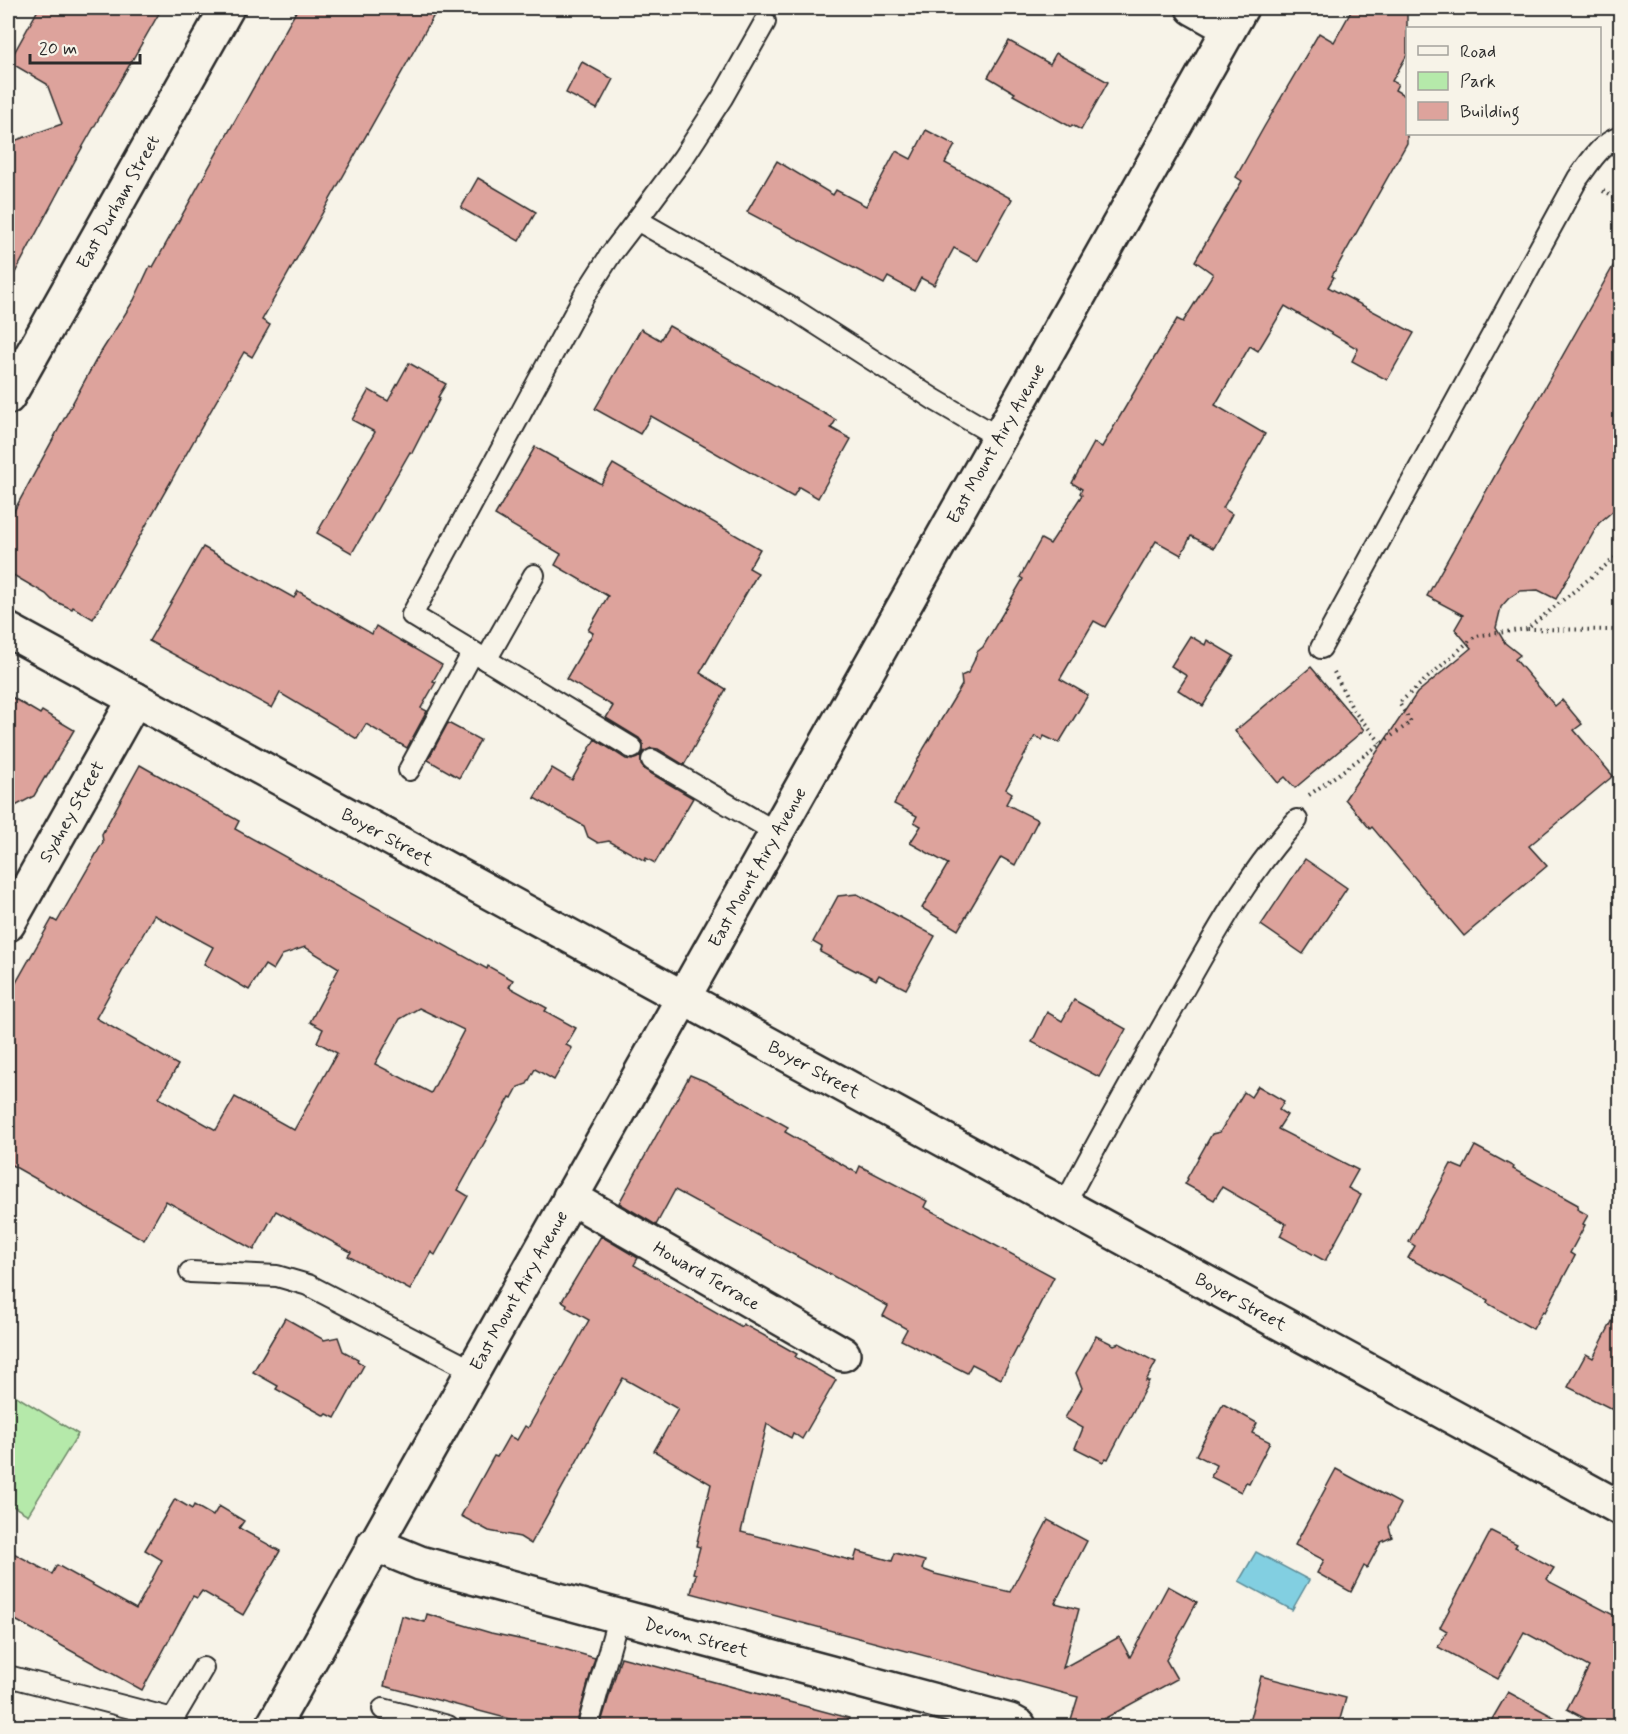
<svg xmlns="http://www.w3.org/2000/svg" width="1628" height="1734" viewBox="0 0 1628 1734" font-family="Mynerve,sans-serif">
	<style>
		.green { fill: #b5e9aa; stroke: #708a6a; stroke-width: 1.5 }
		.water { fill: #82cfe1; stroke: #5f8d98; stroke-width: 1.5 }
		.building { fill: #dda39c; stroke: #2b2b2b; stroke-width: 1.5; fill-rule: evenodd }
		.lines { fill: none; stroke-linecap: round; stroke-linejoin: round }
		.lane-casing { stroke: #2b2b2b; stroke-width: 24 }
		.street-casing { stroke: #2b2b2b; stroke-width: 38 }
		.secondary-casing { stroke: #2b2b2b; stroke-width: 38 }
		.path { stroke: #2b2b2b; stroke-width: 4; stroke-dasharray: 1.5 4.5; stroke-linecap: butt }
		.lane { stroke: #f7f3e8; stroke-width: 20 }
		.street { stroke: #f7f3e8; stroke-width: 33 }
		.secondary { stroke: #f7f3e8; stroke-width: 33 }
		.labels { text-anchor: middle; stroke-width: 4.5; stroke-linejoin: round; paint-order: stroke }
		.street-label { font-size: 18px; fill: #2b2b2b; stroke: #f7f3e8 }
	</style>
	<rect width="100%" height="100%" fill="#f7f3e8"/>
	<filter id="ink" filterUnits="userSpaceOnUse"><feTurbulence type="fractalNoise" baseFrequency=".0167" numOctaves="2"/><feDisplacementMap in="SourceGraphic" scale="12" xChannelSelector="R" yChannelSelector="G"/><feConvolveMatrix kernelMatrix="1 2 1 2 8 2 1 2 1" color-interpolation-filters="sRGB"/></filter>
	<g filter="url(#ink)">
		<path class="green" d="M 8,1391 L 78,1434 L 28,1515 L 8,1503 Z"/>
		<path class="water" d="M 1256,1552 L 1309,1580 L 1292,1610 L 1239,1581 Z"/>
		<g class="building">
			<path d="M 39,8 L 162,8 L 78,155 L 8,286 L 8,143 L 62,124 L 47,84 L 9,62 Z"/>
			<path d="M 298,8 L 438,8 L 262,320 L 270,325 L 252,357 L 244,352 L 93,619 L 73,607 L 72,609 L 52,600 L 46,594 L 8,572 L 8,522 L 96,360 L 134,300 L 150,266 L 153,267 Z"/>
			<path d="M 1353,8 L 1407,8 L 1407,55 L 1392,81 L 1398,84 L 1395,90 L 1407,97 L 1407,143 L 1332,276 L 1334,277 L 1328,287 L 1414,333 L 1387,380 L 1352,361 L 1358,349 L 1285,306 L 1258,351 L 1250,346 L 1215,405 L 1265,434 L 1223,508 L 1232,514 L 1214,548 L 1191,536 L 1181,555 L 1156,541 L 1105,627 L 1094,621 L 1060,679 L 1088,695 L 1059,743 L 1044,736 L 1042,740 L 1035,736 L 1006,789 L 1012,793 L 1006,804 L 1038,820 L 1015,865 L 1001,857 L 958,930 L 922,908 L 948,864 L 910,843 L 921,826 L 914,822 L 917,816 L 894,804 L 924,748 L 962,685 L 961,676 L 968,673 L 974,661 L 977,652 L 983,647 L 1023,579 L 1020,577 L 1041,539 L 1050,544 L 1082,495 L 1080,493 L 1082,489 L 1072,483 L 1094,443 L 1102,447 L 1177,319 L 1183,322 L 1213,274 L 1195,261 L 1242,181 L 1236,177 L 1264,127 L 1319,33 L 1334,42 Z"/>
			<path d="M 1009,41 L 1050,64 L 1056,53 L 1108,82 L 1081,130 L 1072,125 L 1071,127 L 1013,95 L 1015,93 L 988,77 Z"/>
			<path d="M 582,62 L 613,79 L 597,109 L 566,93 Z"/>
			<path d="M 926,130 L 955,145 L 945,163 L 1012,199 L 978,261 L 954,248 L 934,285 L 921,278 L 914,291 L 888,277 L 884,284 L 747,212 L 777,161 L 833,195 L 836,190 L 866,206 L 896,151 L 911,159 Z"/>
			<path d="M 478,178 L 536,212 L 519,241 L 461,208 Z"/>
			<path d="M 1620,254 L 1620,505 L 1599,523 L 1556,599 L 1538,590 L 1520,591 L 1509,598 L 1501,607 L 1496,628 L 1505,643 L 1520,655 L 1515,659 L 1555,706 L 1562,700 L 1582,724 L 1574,730 L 1613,776 L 1529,846 L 1547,866 L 1464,936 L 1372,827 L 1370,829 L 1345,799 L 1417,693 L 1471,648 L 1455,629 L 1463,615 L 1427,596 Z"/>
			<path d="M 669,326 L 836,420 L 831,428 L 851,439 L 818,498 L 799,487 L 793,497 L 651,416 L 640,434 L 595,409 L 641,329 L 660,340 Z"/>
			<path d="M 409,363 L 446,384 L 438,397 L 440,398 L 412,453 L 410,452 L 352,553 L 317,533 L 375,432 L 352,420 L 369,390 L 388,401 Z"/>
			<path d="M 535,447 L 601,484 L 613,464 L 760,549 L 749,568 L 758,573 L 700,673 L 726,689 L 684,765 L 658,749 L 651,748 L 643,753 L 643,743 L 639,738 L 606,718 L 613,706 L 566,679 L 593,633 L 588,630 L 608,596 L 555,565 L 561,554 L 495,515 Z"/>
			<path d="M 203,547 L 294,598 L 298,591 L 372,634 L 376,626 L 442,665 L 433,681 L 436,682 L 421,708 L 427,711 L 407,748 L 366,724 L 357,739 L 280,693 L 272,708 L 149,641 Z"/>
			<path d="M 1190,636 L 1205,645 L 1207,640 L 1234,656 L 1203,706 L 1178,690 L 1187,676 L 1171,666 Z"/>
			<path d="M 1311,667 L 1364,730 L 1295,788 L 1285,777 L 1278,783 L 1235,731 Z"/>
			<path d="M 8,695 L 40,714 L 42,711 L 74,730 L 46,778 L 45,777 L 34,796 L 8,810 Z"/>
			<path d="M 448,723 L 480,740 L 459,778 L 428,760 Z"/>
			<path d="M 595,739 L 626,759 L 632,760 L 641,755 L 641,765 L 645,770 L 693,798 L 655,863 L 646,858 L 645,861 L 609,841 L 598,843 L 588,837 L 584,826 L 534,798 L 552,768 L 572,780 Z"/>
			<path d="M 140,765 L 239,821 L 235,829 L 487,969 L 488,966 L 513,980 L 509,987 L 547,1008 L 545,1011 L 576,1028 L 566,1045 L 572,1048 L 554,1080 L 535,1069 L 527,1084 L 518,1087 L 512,1098 L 510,1097 L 458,1190 L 468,1196 L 435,1255 L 431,1252 L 410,1290 L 348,1256 L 351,1252 L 276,1211 L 254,1250 L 166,1201 L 144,1240 L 8,1163 L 8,997 L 52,919 L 57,922 L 103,842 L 102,834 ZM 154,915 L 213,947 L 204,964 L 249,990 L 265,965 L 273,970 L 282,955 L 305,947 L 339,968 L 310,1022 L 323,1029 L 317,1042 L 337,1053 L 294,1130 L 235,1097 L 216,1130 L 159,1098 L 178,1065 L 96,1018 ZM 419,1008 L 464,1030 L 431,1093 L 375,1064 L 400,1019 Z"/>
			<path d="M 1305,859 L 1347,888 L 1303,954 L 1261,925 Z"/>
			<path d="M 857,894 L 935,936 L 906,989 L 879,975 L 876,980 L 857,970 L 856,971 L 820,952 L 822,947 L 813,942 L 838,896 Z"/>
			<path d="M 1074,1000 L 1126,1029 L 1099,1077 L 1032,1042 L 1047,1012 L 1062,1021 Z"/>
			<path d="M 690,1075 L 707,1082 L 788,1127 L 785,1132 L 857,1173 L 860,1166 L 927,1201 L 924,1207 L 1054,1277 L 1001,1379 L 972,1364 L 967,1373 L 901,1340 L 907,1329 L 883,1316 L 888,1306 L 675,1190 L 656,1225 L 619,1203 Z"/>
			<path d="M 1258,1086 L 1284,1101 L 1279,1110 L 1287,1115 L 1278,1129 L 1358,1170 L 1348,1188 L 1361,1195 L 1325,1261 L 1280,1236 L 1286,1224 L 1222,1187 L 1214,1200 L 1185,1184 L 1188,1179 L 1187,1178 L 1212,1134 L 1220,1132 L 1244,1092 L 1251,1097 Z"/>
			<path d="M 1475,1146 L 1514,1167 L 1513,1169 L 1578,1205 L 1577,1209 L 1588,1215 L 1583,1224 L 1585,1225 L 1570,1253 L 1575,1256 L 1545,1312 L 1543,1311 L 1533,1329 L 1487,1303 L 1488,1300 L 1408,1258 L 1415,1246 L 1409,1242 L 1451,1164 L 1463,1169 Z"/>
			<path d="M 601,1236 L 638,1258 L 634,1265 L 742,1327 L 743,1324 L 781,1345 L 797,1354 L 795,1357 L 836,1380 L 802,1439 L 793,1433 L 791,1438 L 767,1424 L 741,1532 L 854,1561 L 857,1551 L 892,1561 L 895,1553 L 925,1561 L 922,1569 L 935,1574 L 1010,1592 L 1048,1520 L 1087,1541 L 1055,1603 L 1079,1609 L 1063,1668 L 1119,1637 L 1130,1657 L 1168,1586 L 1197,1602 L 1166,1660 L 1177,1679 L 1091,1726 L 1069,1726 L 1078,1697 L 691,1593 L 696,1574 L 693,1573 L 700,1547 L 696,1546 L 711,1484 L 654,1451 L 678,1409 L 623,1378 L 531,1544 L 520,1537 L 489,1531 L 461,1516 L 494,1456 L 497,1457 L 509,1436 L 517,1440 L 525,1426 L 528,1428 L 589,1320 L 566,1307 L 567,1304 L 562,1301 Z"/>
			<path d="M 1620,1306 L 1620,1413 L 1568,1387 L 1586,1354 L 1593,1358 Z"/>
			<path d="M 285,1318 L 324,1340 L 338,1337 L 343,1351 L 358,1359 L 357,1361 L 364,1365 L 335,1418 L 327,1414 L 325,1416 L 276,1389 L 278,1386 L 253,1372 Z"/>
			<path d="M 1096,1336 L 1114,1345 L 1119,1343 L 1156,1362 L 1146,1381 L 1149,1381 L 1108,1459 L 1106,1458 L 1103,1462 L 1075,1448 L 1083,1428 L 1065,1418 L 1082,1388 L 1076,1373 Z"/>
			<path d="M 1223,1404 L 1257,1423 L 1252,1433 L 1270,1442 L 1249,1483 L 1246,1482 L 1241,1492 L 1211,1477 L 1216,1465 L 1196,1455 Z"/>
			<path d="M 1336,1469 L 1401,1504 L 1389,1527 L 1392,1537 L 1381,1542 L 1367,1568 L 1364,1566 L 1351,1592 L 1317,1573 L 1324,1560 L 1295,1545 Z"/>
			<path d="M 175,1499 L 192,1509 L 194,1505 L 213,1516 L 219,1506 L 244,1521 L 239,1528 L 280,1551 L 243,1615 L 202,1591 L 197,1598 L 193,1596 L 142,1690 L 8,1616 L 8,1550 L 52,1574 L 57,1565 L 136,1609 L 162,1560 L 145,1550 Z"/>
			<path d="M 1491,1531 L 1517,1544 L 1515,1547 L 1554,1568 L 1547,1579 L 1550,1582 L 1617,1617 L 1620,1610 L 1620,1716 L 1615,1726 L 1599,1726 L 1567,1709 L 1589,1667 L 1524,1632 L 1498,1679 L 1438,1647 L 1447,1631 L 1440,1627 Z"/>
			<path d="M 427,1614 L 491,1633 L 557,1647 L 595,1658 L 576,1726 L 536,1726 L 384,1686 L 402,1616 L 425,1622 Z"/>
			<path d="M 621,1657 L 849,1718 L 848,1726 L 600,1726 Z"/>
			<path d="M 1261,1676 L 1346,1698 L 1338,1726 L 1248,1726 Z"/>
			<path d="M 1508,1692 L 1570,1726 L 1488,1726 Z"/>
		</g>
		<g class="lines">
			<defs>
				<g id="lane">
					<path d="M 637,220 L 683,158 L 722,98 L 765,22"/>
					<path d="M 1321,648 L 1578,178 C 1591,161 1600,144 1620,137"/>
					<path d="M 486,660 L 534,575"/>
					<path d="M 632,748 L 412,615 L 584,296 L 611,254 L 637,220 L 790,307 L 935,400 L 1000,438"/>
					<path d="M 652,760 L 777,833"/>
					<path d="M 409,770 L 473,652"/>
					<path d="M 1064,1206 C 1098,1140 1135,1075 1172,1010 C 1209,945 1245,876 1297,820"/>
					<path d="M 190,1272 L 277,1276 L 308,1285 L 472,1370"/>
					<path d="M 8,1676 L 173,1719 L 203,1668"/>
					<path d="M 383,1709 L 448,1726"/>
					<path d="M 588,1726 L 619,1615"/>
				</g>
				<g id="street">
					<path id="s1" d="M 8,397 L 227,8"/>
					<path id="s2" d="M 8,630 L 1620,1508"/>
					<path id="s3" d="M 8,924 L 135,699"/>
					<path id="s4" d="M 570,1197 L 843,1354"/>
					<path id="s5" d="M 374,1544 L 420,1563 L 1010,1721 L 1019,1726"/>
				</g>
				<g id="secondary">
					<path d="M 1193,8 L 1229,28"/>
					<path id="s6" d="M 273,1726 L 1241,8"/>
				</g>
			</defs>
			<use href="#lane" class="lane-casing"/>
			<use href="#street" class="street-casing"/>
			<use href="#secondary" class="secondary-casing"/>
			<g class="path">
				<path d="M 1603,191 L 1620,201"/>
				<path d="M 1620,554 L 1527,629 L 1612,630 L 1620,632"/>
				<path d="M 1334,672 L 1353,710 L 1381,743"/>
				<path d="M 1309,795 L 1411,722 L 1399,703 L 1475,636 L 1527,629"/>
			</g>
			<use href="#lane" class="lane"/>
			<use href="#street" class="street"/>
			<use href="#secondary" class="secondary"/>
		</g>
	</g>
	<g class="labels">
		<g class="street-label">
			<text dy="6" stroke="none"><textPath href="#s1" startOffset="224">East Durham Street</textPath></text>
			<text dy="6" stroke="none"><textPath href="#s6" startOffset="1472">East Mount Airy Avenue</textPath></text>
			<text dy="6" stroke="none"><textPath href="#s3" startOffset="129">Sydney Street</textPath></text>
			<text dy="6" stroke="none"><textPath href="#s2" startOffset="432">Boyer Street</textPath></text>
			<text dy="6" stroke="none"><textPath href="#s6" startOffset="986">East Mount Airy Avenue</textPath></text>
			<text dy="6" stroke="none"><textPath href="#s2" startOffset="918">Boyer Street</textPath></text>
			<text dy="6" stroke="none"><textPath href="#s4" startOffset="158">Howard Terrace</textPath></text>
			<text dy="6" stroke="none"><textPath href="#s6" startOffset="500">East Mount Airy Avenue</textPath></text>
			<text dy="6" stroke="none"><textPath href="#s2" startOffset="1404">Boyer Street</textPath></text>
			<text dy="6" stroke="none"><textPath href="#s5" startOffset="336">Devon Street</textPath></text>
		</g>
	</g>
	<rect width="1628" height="1734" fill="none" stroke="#f7f3e8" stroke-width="30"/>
	<rect x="15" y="15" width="1598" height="1704" fill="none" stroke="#2b2b2b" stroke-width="2" filter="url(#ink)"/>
	<rect x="1406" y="27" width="195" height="108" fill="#f7f3e8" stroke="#a5a39c" stroke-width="1.5"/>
	<rect x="1418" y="46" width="30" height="9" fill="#f7f3e8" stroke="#a5a39c" stroke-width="1.5"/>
	<text x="1460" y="57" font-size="18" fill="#2b2b2b">Road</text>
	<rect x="1418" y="72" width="30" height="18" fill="#b5e9aa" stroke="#a5a39c" stroke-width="1.5"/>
	<text x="1460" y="87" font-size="18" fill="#2b2b2b">Park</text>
	<rect x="1418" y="102" width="30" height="18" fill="#dda39c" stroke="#a5a39c" stroke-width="1.5"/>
	<text x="1460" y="117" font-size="18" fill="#2b2b2b">Building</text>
	<path d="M30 54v9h110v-9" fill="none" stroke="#2b2b2b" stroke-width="3"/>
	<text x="39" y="54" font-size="18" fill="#2b2b2b" stroke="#f7f3e8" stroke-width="4.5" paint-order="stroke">20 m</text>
</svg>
